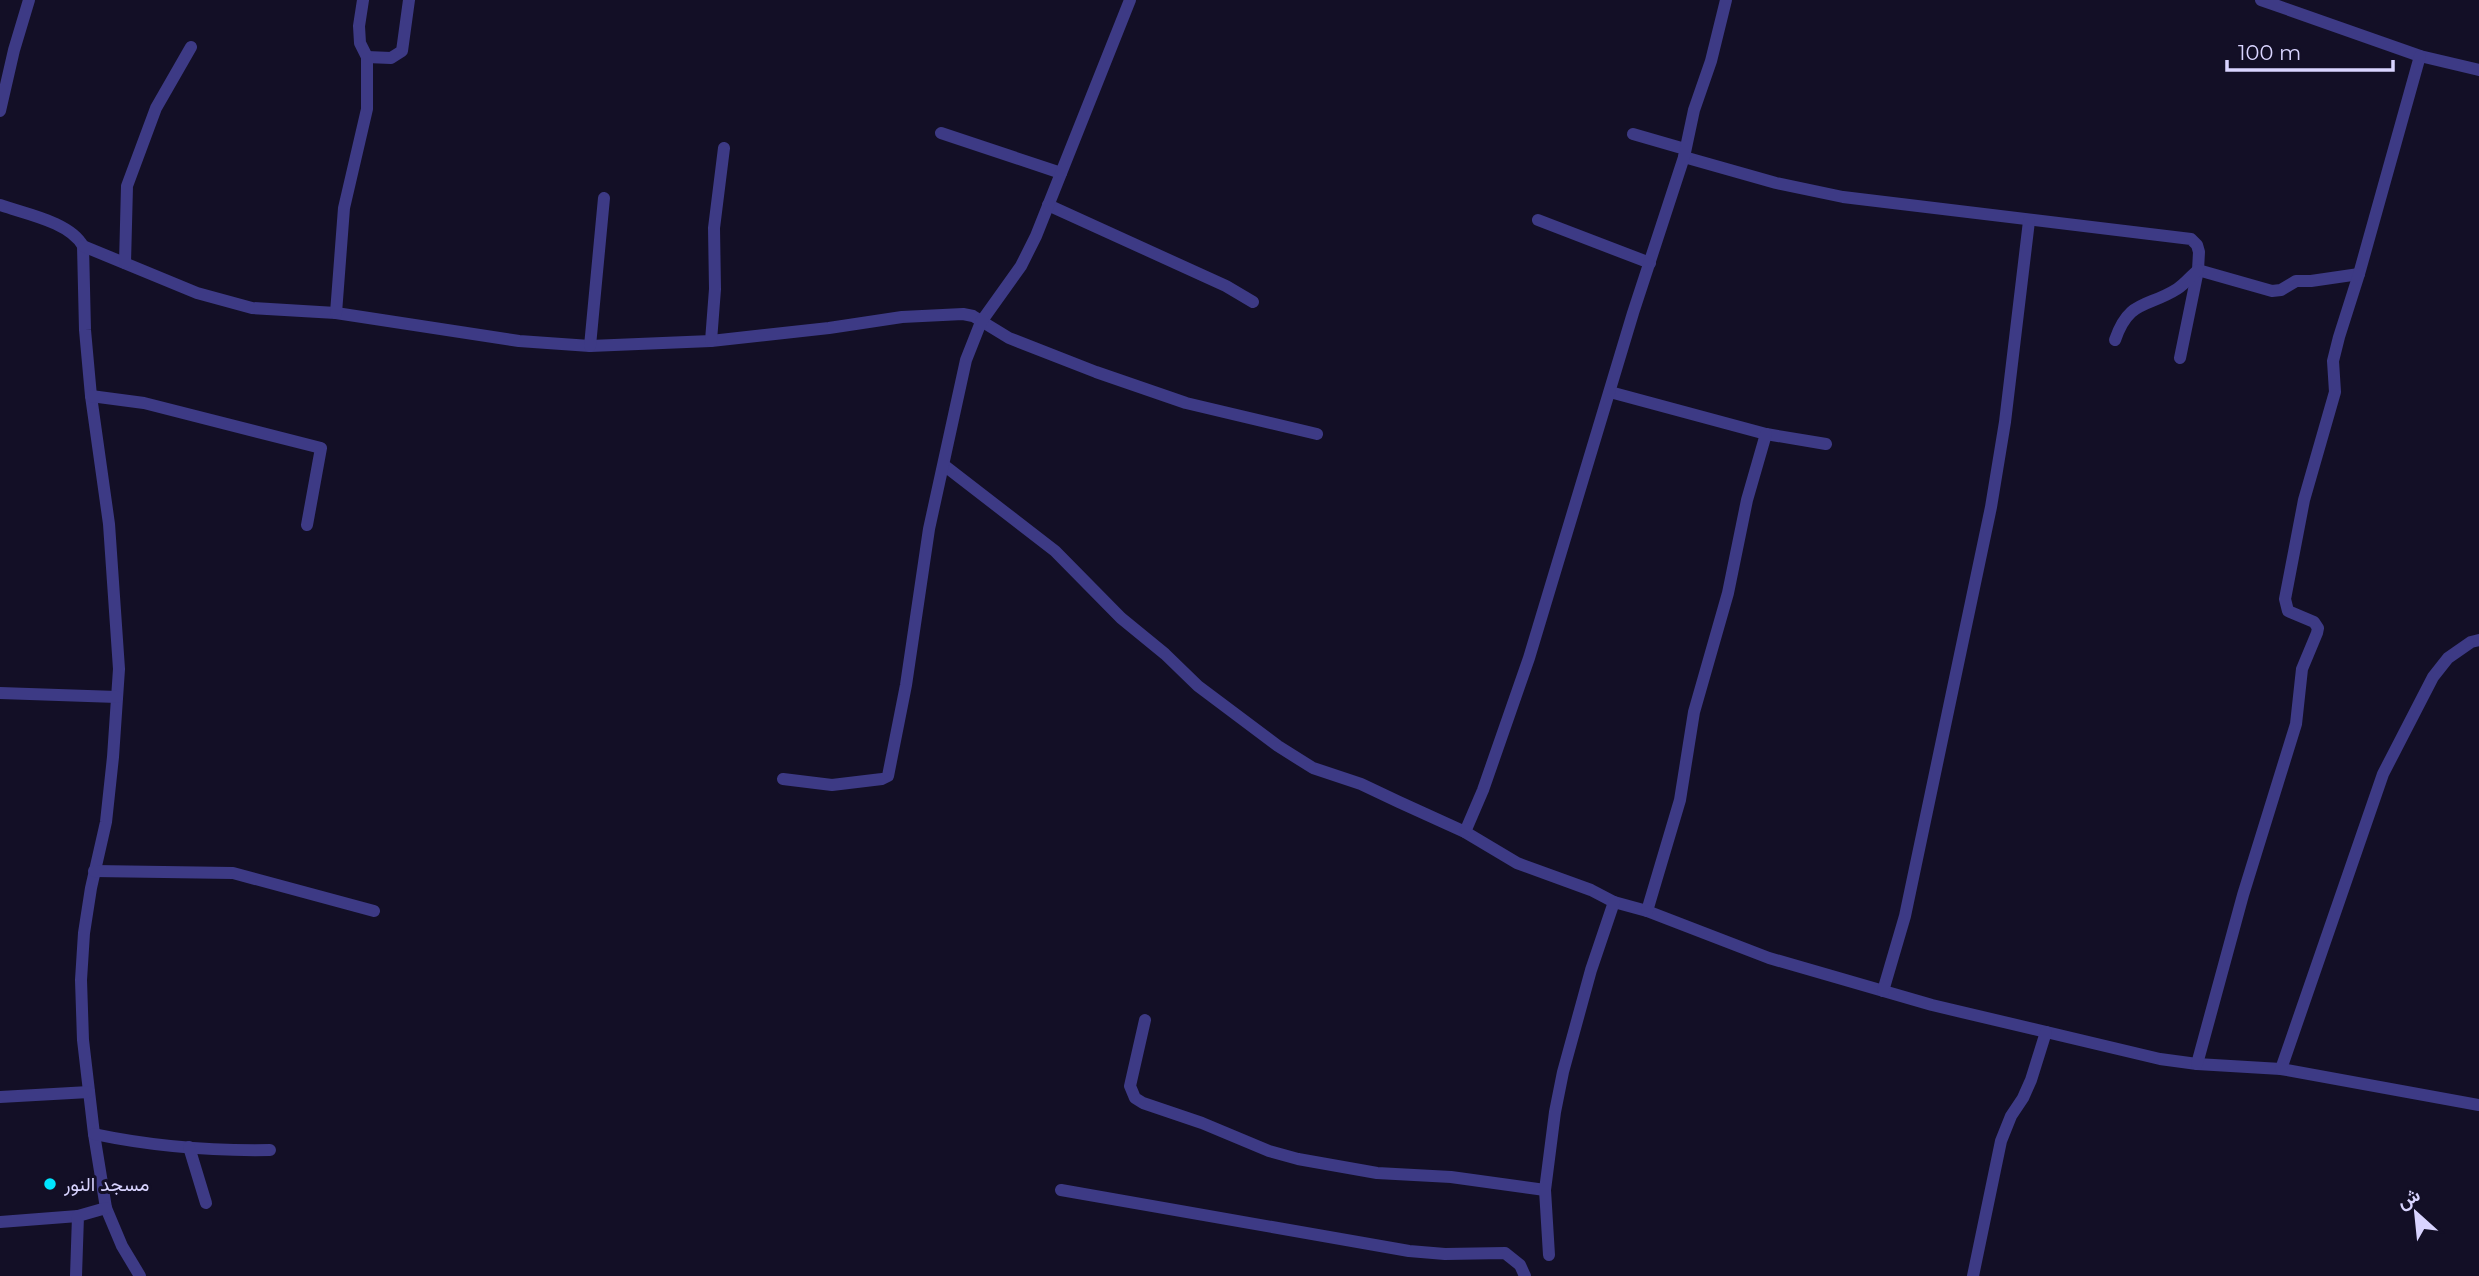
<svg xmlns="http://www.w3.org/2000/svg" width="2479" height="1276" viewBox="0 0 2479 1276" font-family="Montserrat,Vazirmatn,sans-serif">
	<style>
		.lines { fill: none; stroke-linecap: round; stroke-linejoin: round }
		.minor { stroke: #3d3a85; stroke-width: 12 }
		.poi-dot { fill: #00e5ff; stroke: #130f26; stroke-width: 2.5 }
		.labels { text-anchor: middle; stroke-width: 6; stroke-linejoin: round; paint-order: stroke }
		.poi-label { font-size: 19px; fill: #d9d4ff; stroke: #130f26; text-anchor: start }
	</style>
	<rect width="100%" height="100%" fill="#130f26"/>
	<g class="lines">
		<g class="minor">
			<path d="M 2261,0 L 2420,56 L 2479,70"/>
			<path d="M 367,57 L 391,58 L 402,51 L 409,0"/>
			<path d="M 0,111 L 14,50 L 29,0"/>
			<path d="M 941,133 L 1061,173"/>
			<path d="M 1633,134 L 1685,149"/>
			<path d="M 1684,157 L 1776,183 L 1843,197 L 2191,239 L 2197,245 L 2199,252 L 2198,270 L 2180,358"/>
			<path d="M 0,205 C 26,214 70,222 83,246 L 85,330 L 91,396 L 109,524 L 119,669 L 113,757 L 106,822 L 91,888 L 84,933 L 81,980 L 83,1040 L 94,1134 L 106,1208 L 122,1246 L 140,1276"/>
			<path d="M 1048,205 L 1226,286 L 1253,302"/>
			<path d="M 1538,220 L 1650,263"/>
			<path d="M 83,246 L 197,293 L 252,308 L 336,313 L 519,341 L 590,346 L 711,341 L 829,328 L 902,317 L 963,314 L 973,316 L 1009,338 L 1096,372 L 1186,403 L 1317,434"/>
			<path d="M 125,263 L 127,186 L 156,108 L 191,47"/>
			<path d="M 2198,270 L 2272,291 L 2281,290 L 2296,281 L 2311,281 L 2359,274"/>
			<path d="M 336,313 L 344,208 L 367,109 L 367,57 L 360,43 L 359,26 L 363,0"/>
			<path d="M 2115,340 C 2129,299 2147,308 2177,289 C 2185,284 2191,276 2198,270"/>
			<path d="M 711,341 L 715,289 L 714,228 L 724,148"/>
			<path d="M 590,346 L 604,198"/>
			<path d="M 1610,392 L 1766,434 L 1826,444"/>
			<path d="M 91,396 L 144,403 L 321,448 L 307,525"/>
			<path d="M 945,466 L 1055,551 L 1121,618 L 1165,654 L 1198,686 L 1278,746 L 1313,768 L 1361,784 L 1399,802 L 1465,832 L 1517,863 L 1591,890 L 1614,902 L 1647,911 L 1769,958 L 1932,1005 L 2160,1059 L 2197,1064 L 2281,1069 L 2479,1105"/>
			<path d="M 0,693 L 117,697"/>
			<path d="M 783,779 L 832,785 L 882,779 L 888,776 L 906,685 L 929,529 L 966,360 L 981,322 L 1021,266 L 1036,236 L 1130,0"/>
			<path d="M 1465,832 L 1483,790 L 1529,658 L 1633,313 L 1684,157 L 1694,110 L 1711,61 L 1726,0"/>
			<path d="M 94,871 L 233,873 L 374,911"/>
			<path d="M 1647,911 L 1680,800 L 1694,712 L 1728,593 L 1747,500 L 1766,434"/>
			<path d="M 1883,991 L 1905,916 L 1991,507 L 2005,422 L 2029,221"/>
			<path d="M 1145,1020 L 1130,1086 L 1135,1098 L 1143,1103 L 1202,1123 L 1269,1151 L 1298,1159 L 1377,1173 L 1451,1177 L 1545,1190"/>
			<path d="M 2197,1064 L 2243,895 L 2296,724 L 2302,669 L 2317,633 L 2318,628 L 2314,622 L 2288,611 L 2285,599 L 2304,500 L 2335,392 L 2333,361 L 2339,337 L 2359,274 L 2420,56"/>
			<path d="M 2281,1069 L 2383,774 L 2433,677 L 2448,658 L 2471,642 L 2479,640"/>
			<path d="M 0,1097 L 89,1092"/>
			<path d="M 94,1134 C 151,1146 211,1151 270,1150"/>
			<path d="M 189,1147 L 206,1203"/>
			<path d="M 1061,1190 L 1409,1251 L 1445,1254 L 1505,1253 L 1520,1265 L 1525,1276"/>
			<path d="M 0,1222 L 78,1216"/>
			<path d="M 1549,1255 L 1545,1190 L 1555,1112 L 1563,1072 L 1591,970 L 1614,902"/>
			<path d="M 76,1276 L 78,1216 L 106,1208"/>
			<path d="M 1973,1276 L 2001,1141 L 2011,1116 L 2023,1098 L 2031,1080 L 2046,1032"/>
		</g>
	</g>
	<circle class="poi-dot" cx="50" cy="1184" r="7"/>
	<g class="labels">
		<g class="poi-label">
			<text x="64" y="1191">مسجد النور</text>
		</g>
	</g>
	<g transform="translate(2416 1213) rotate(333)" stroke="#130f26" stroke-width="5" paint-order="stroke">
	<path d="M0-5L12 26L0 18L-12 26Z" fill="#d9d4ff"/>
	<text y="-10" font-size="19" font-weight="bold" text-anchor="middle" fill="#d9d4ff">ش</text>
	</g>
	<path d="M2227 60v10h166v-10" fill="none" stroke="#d9d4ff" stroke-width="3.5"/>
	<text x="2238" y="60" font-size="21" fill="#d9d4ff" stroke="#130f26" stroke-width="5" paint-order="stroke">100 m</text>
</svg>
